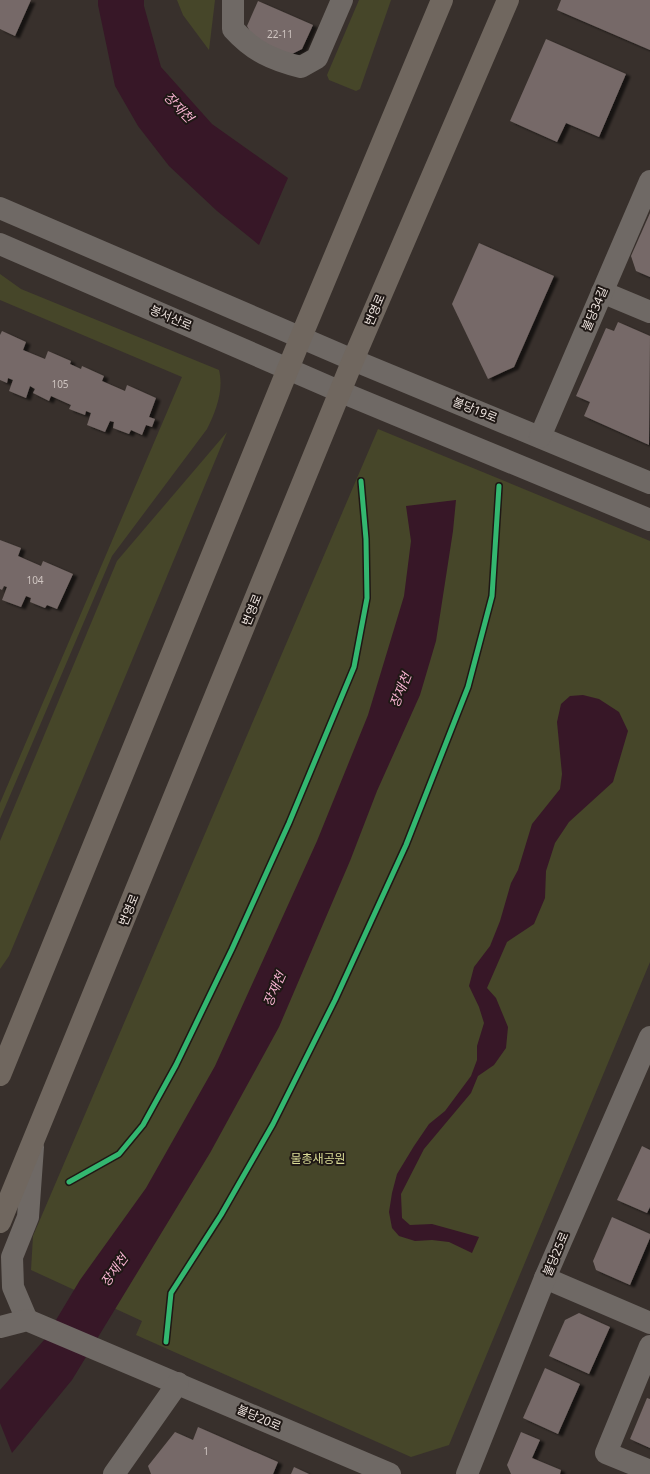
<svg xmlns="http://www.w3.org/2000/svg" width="650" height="1474" viewBox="0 0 650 1474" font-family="'Noto Sans','Noto Sans KR',sans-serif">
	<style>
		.green { fill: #464629 }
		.water { fill: #371727 }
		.building { fill: #766967; filter: url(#shadow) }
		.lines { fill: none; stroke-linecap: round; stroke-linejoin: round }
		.minor { stroke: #6f6965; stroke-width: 22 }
		.major { stroke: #70675f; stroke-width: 22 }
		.cycleway-casing { stroke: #1f1815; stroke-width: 8 }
		.cycleway { stroke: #33b770; stroke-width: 5 }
		.labels { text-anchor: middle; stroke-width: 4; stroke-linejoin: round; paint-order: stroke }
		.number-label { font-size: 10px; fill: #cec4c0 }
		.street-label { font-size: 12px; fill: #ece2dd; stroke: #1f1815 }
		.park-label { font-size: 12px; fill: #dadc97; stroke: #1f1815 }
		.water-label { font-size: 13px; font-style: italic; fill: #f7b3d1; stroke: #1f1815 }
	</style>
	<defs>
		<filter id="shadow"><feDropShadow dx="4.5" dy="2.5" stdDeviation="1" flood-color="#0009"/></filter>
	</defs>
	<rect width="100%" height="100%" fill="#38302c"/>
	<g class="green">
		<path d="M 177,0 L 215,0 L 209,50 L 183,15 Z"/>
		<path d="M 359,0 L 391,0 L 360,89 L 356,91 L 329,80 L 327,75 Z"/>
		<path d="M 0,274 L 21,289 L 219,370 C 224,390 216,411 207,429 L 112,556 L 0,819 L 0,803 L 182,377 L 0,300 Z"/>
		<path d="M 378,429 L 650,541 L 650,962 L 449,1445 L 411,1457 L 136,1335 L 142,1321 L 31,1270 L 33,1236 Z"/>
		<path d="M 227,432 L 9,956 L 0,969 L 0,841 L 117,561 Z"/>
	</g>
	<g class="water">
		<path d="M 98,0 L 144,0 L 144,6 L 161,67 L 212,124 L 288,178 L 259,245 L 217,211 L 169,166 L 138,126 L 115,86 L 98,5 Z"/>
		<path d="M 456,500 L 453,531 L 436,641 L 420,695 L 377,791 L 350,861 L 279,1027 L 210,1153 L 72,1380 L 12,1453 L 0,1423 L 0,1390 L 44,1340 L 80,1280 L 146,1188 L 215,1066 L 317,841 L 368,715 L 404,596 L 411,541 L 406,506 Z"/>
		<path d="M 583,695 L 599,699 L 619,712 L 628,731 L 613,782 L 569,822 L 555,843 L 546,871 L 545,898 L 534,924 L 507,942 L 487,988 L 496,998 L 508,1027 L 506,1048 L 494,1065 L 478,1076 L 471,1093 L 424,1149 L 401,1194 L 402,1218 L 410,1225 L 432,1224 L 479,1237 L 472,1253 L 449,1242 L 432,1240 L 415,1241 L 399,1236 L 392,1228 L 389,1212 L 392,1193 L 397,1174 L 414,1146 L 429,1124 L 445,1111 L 471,1076 L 477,1060 L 477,1046 L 484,1023 L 479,1007 L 469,986 L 474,967 L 490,946 L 500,921 L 511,883 L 518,870 L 532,824 L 560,789 L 562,774 L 557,722 L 561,704 L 570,696 Z"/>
	</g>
	<g class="building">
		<path d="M 0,0 L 31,0 L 15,36 L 0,29 Z"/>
		<path d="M 561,0 L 650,0 L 650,50 L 557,10 Z"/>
		<path d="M 258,1 L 313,25 L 302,49 L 288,56 L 255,41 L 247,26 Z"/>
		<path d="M 546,39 L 626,74 L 599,137 L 566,123 L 557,142 L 510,121 Z"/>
		<path d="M 650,213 L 650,277 L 636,271 L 631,256 Z"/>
		<path d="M 479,243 L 554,276 L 514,367 L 488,379 L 452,304 Z"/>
		<path d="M 618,322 L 650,336 L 649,445 L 584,416 L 590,402 L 576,396 L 606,328 L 614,331 Z"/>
		<path d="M 2,331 L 26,342 L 23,350 L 45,359 L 48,351 L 71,361 L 70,364 L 81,369 L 82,366 L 104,376 L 102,381 L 125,391 L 127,385 L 156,398 L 149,417 L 155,419 L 152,427 L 146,425 L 142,435 L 131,430 L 129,434 L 113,428 L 114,422 L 110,421 L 105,432 L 87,425 L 91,413 L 86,411 L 85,415 L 69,409 L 71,405 L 51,396 L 49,401 L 33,393 L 35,389 L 30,386 L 26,398 L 9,391 L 13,380 L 8,378 L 7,383 L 0,380 L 0,335 Z"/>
		<path d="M 0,540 L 21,548 L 18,556 L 41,566 L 43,561 L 73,574 L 57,609 L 47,605 L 45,608 L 30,602 L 31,598 L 26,596 L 21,607 L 2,600 L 7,587 L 4,586 L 2,590 L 0,589 Z"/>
		<path d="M 642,1146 L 650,1150 L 650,1207 L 647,1213 L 617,1200 Z"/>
		<path d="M 612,1217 L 650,1234 L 650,1238 L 630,1285 L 596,1270 L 593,1261 Z"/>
		<path d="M 579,1313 L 610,1327 L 589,1374 L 549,1356 L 565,1320 Z"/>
		<path d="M 545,1368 L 580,1384 L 558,1434 L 523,1418 Z"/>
		<path d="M 647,1398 L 650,1399 L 650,1448 L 630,1439 Z"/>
		<path d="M 198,1427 L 278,1462 L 273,1474 L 151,1474 L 148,1466 L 175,1432 L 193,1440 Z"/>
		<path d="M 521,1432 L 540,1440 L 532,1458 L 561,1470 L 560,1474 L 511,1474 L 507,1465 Z"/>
		<path d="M 294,1467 L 309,1474 L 291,1474 Z"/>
	</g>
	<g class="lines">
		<g class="minor">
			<path d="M 233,0 L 233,29 C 253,51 272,60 301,67 L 317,58 L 342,0"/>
			<path d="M 0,208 L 353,360 L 650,483"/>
			<path d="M 0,244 L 341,392 L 650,520"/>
			<path d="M 602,292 L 650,312"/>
			<path d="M 540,437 L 650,181"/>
			<path d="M 545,1278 L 650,1323"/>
			<path d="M 27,1320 L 13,1287 L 12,1257 L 28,1217 L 33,1147"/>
			<path d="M 0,1327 L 27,1320 L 390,1474"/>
			<path d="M 650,1346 L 606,1453 L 650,1471"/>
			<path d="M 114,1474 L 178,1383"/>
			<path d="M 467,1474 L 545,1278 L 650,1037"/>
		</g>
		<g class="major">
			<path d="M 0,1075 L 301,337 L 442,0"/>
			<path d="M 0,1222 L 353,360 L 508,0"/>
		</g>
		<defs>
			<g id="cycleway">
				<path d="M 69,1182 L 119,1154 L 143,1125 L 176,1065 L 232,949 L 289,823 L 354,667 L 367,598 L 366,539 L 361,481"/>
				<path d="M 166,1342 L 171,1293 L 221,1215 L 273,1124 L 335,1000 L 406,845 L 468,687 L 492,596 L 499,486"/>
			</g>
		</defs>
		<use href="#cycleway" class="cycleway-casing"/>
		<use href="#cycleway" class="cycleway"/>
	</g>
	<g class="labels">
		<g class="number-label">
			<text x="280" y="38">22-11</text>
			<text x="60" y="388">105</text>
			<text x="35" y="584">104</text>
			<text x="206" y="1455">1</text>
		</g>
		<g class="street-label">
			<text transform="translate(595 309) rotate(-67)" y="4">불당34길</text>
			<text transform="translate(375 310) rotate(-67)" y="4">번영로</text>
			<text transform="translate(171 318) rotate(23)" y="4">봉서산로</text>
			<text transform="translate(475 410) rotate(22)" y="4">불당19로</text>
			<text transform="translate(252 610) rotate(-68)" y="4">번영로</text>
			<text transform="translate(129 910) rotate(-68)" y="4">번영로</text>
			<text transform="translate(556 1254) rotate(-67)" y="4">불당25로</text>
			<text transform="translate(259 1418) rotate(23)" y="4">불당20로</text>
		</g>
		<g class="park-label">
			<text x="318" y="1163">물총새공원</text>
		</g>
		<g class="water-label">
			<text transform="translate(179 107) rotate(46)" y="5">장재천</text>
			<text transform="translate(400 690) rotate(-68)" y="5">장재천</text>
			<text transform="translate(274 989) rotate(-66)" y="5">장재천</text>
			<text transform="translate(114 1270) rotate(-54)" y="5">장재천</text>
		</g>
	</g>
</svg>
